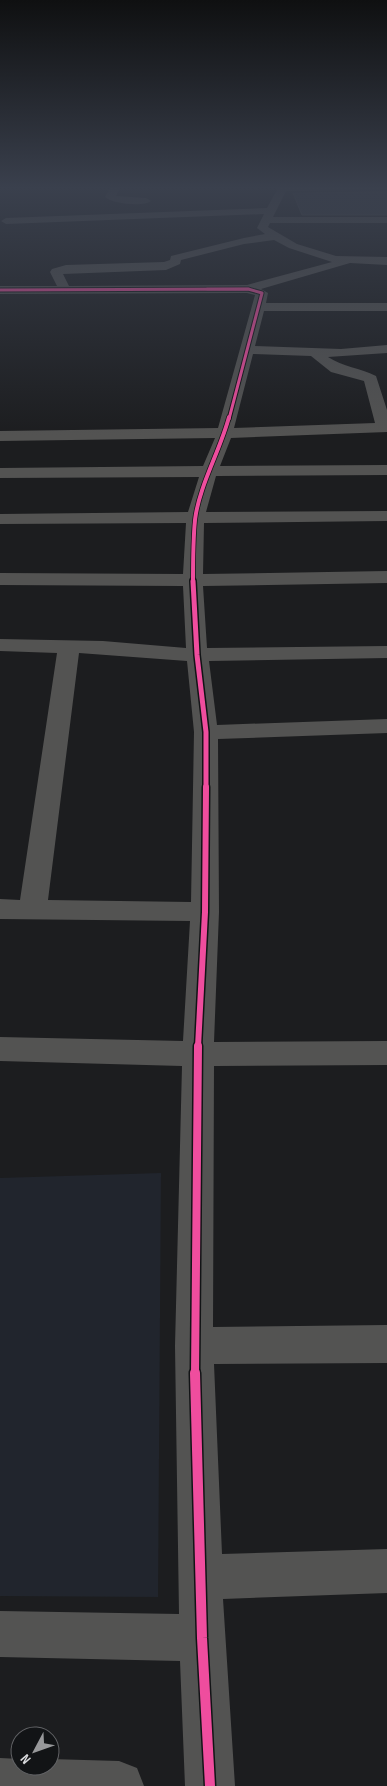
<svg xmlns="http://www.w3.org/2000/svg" width="387" height="1786" viewBox="0 0 387 1786" font-family="'Sofia Sans Condensed',sans-serif">
	<style>
		.built { fill: #21252d }
		.building { fill: #363b42; stroke: #4a4b4d }
		.lines { fill: none; stroke-linecap: round; stroke-linejoin: round }
		.minor { fill: #535352; fill-rule: evenodd }
		.cycleway-far6-casing { stroke: #121416; stroke-width: 4 }
		.cycleway-far5-casing { stroke: #121416; stroke-width: 5 }
		.cycleway-far4-casing { stroke: #121416; stroke-width: 5.5 }
		.cycleway-far3-casing { stroke: #121416; stroke-width: 8 }
		.cycleway-far2-casing { stroke: #121416; stroke-width: 9 }
		.cycleway-far1-casing { stroke: #121416; stroke-width: 11 }
		.cycleway-casing { stroke: #121416; stroke-width: 13 }
		.cycleway-far6 { stroke: #ef4d9e; stroke-width: 2.5 }
		.cycleway-far5 { stroke: #ef4d9e; stroke-width: 3 }
		.cycleway-far4 { stroke: #ef4d9e; stroke-width: 4 }
		.cycleway-far3 { stroke: #ef4d9e; stroke-width: 5 }
		.cycleway-far2 { stroke: #ef4d9e; stroke-width: 6 }
		.cycleway-far1 { stroke: #ef4d9e; stroke-width: 8 }
		.cycleway { stroke: #ef4d9e; stroke-width: 10 }
	</style>
	<rect width="100%" height="100%" fill="#1c1d1f"/>
	<path class="built" d="M 161,1173 L 158,1597 L 0,1596 L 0,1178 Z"/>
	<path class="building" d="M 387,192 L 387,215 L 302,215 L 293,193 Z"/>
	<g class="lines">
		<g class="minor">
			<path d="M 111,186 L 121,186 L 116,196 L 146,198 L 151,201 C 144,207 112,204 105,197 Z"/>
			<path d="M 279,186 L 387,186 L 387,190 L 286,191 L 273,217 L 387,217 L 387,223 L 270,223 L 268,227 L 297,244 L 336,256 L 387,257 L 387,265 L 350,263 L 261,289 L 268,293 L 266,303 L 387,303 L 387,311 L 264,311 L 255,346 L 341,349 L 387,345 L 387,353 L 328,357 C 343,367 360,368 376,376 L 387,410 L 387,432 L 231,438 L 220,466 L 387,465 L 387,475 L 216,476 L 206,512 L 387,511 L 387,521 L 204,523 L 203,574 L 387,571 L 387,583 L 203,586 L 207,648 L 387,646 L 387,658 L 209,661 L 217,725 L 387,719 L 387,733 L 218,739 L 219,912 L 214,1042 L 387,1041 L 387,1065 L 214,1066 L 213,1327 L 387,1325 L 387,1363 L 214,1364 L 222,1554 L 387,1549 L 387,1593 L 223,1599 L 235,1786 L 185,1786 L 180,1661 L 0,1657 L 0,1611 L 179,1614 L 175,1346 L 182,1066 L 0,1061 L 0,1037 L 183,1041 L 190,921 L 0,919 L 0,899 L 20,900 L 57,653 L 0,651 L 0,639 L 103,641 L 186,648 L 183,586 L 0,585 L 0,573 L 183,574 L 186,523 L 0,524 L 0,514 L 188,512 L 199,477 L 0,478 L 0,468 L 203,466 L 215,438 L 0,441 L 0,431 L 218,428 L 255,295 L 247,293 L 0,294 L 0,286 L 57,286 L 50,272 L 52,269 L 66,265 L 164,262 L 170,260 L 171,256 L 244,238 L 265,234 L 257,228 L 264,214 L 6,224 L 1,221 L 6,218 L 267,208 ZM 274,240 L 289,248 L 332,262 L 247,285 L 69,286 L 63,274 L 166,270 L 180,264 L 181,260 L 244,244 ZM 253,354 L 311,356 L 331,372 L 364,381 L 375,423 L 234,428 ZM 79,653 L 187,661 L 194,732 L 191,902 L 48,900 Z"/>
			<path d="M 0,1758 L 20,1759 L 20,1766 L 50,1766 L 50,1759 L 119,1761 L 137,1768 L 144,1786 L 0,1786 Z"/>
		</g>
		<defs>
			<path id="cycleway-far6" d="M 207,289 L 249,289"/>
			<path id="cycleway-far5" d="M 0,290 L 248,289 L 262,293 L 229,419"/>
			<path id="cycleway-far4" d="M 193,582 C 193,562 193,540 195,520 C 199,486 220,451 229,417"/>
			<path id="cycleway-far3" d="M 193,581 L 197,655 L 206,732 L 206,788"/>
			<path id="cycleway-far2" d="M 198,1047 L 205,912 L 206,787"/>
			<path id="cycleway-far1" d="M 195,1374 L 198,1046"/>
			<path id="cycleway" d="M 195,1373 L 202,1638 L 210,1786"/>
		</defs>
		<use href="#cycleway-far6" class="cycleway-far6-casing"/>
		<use href="#cycleway-far5" class="cycleway-far5-casing"/>
		<use href="#cycleway-far4" class="cycleway-far4-casing"/>
		<use href="#cycleway-far3" class="cycleway-far3-casing"/>
		<use href="#cycleway-far2" class="cycleway-far2-casing"/>
		<use href="#cycleway-far1" class="cycleway-far1-casing"/>
		<use href="#cycleway" class="cycleway-casing"/>
		<use href="#cycleway-far6" class="cycleway-far6"/>
		<use href="#cycleway-far5" class="cycleway-far5"/>
		<use href="#cycleway-far4" class="cycleway-far4"/>
		<use href="#cycleway-far3" class="cycleway-far3"/>
		<use href="#cycleway-far2" class="cycleway-far2"/>
		<use href="#cycleway-far1" class="cycleway-far1"/>
		<use href="#cycleway" class="cycleway"/>
	</g>
	<linearGradient id="sky" x2="0" y2="1"><stop stop-color="#0f1011"/><stop offset="0.43" stop-color="#3a404d"/><stop offset="1" stop-color="#3a404d" stop-opacity="0"/></linearGradient>
	<rect width="387" height="436" fill="url(#sky)"/>
	<g transform="translate(35 1751) rotate(229)"><circle r="24" fill="#121416" stroke="#626366"/>
	<path d="M0-4L9 19L0 12L-9 19Z" fill="#97989a"/>
	<text y="-8" font-size="14" font-weight="bold" text-anchor="middle" fill="#d9dadd">N</text>
	</g>
</svg>
